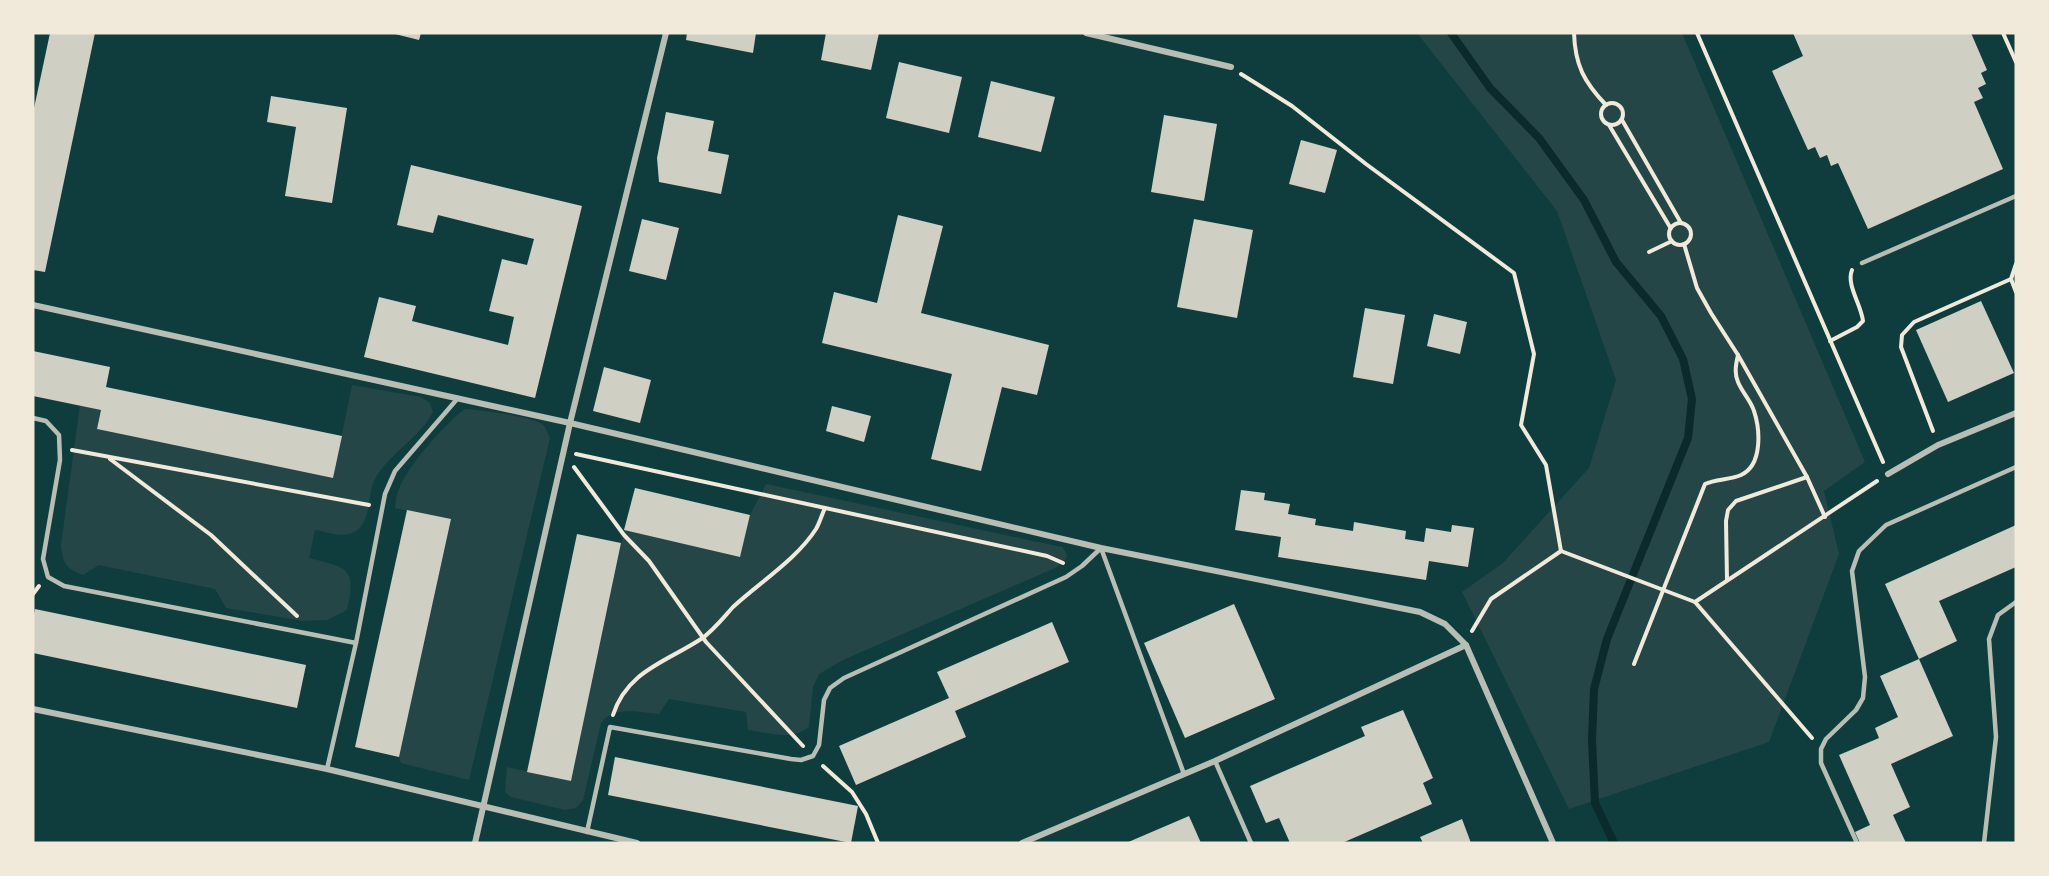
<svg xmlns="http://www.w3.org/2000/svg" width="2049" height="876" viewBox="0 0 2049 876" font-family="'Crimson Pro',serif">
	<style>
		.green { fill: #244646 }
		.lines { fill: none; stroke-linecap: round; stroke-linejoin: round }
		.stream { stroke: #0a2a2b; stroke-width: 8 }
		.building { fill: #cfcfc3 }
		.path { stroke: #f1e9da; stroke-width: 4 }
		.service { stroke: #b8beb3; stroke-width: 4.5 }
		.minor { stroke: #b8beb3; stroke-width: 6 }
	</style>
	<rect width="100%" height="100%" fill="#0f3d3e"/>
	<g class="green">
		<path d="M 1417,33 L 1682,33 L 1865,462 L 1824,491 L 1839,554 L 1769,742 L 1569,809 L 1462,592 L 1503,563 L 1589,468 L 1616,380 L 1557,211 Z"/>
		<path d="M 352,385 L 421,397 L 430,403 L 433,412 C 419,439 390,452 375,479 C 367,494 372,520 356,531 C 343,539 328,532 315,530 L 309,558 C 347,568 357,567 347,610 L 327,620 L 303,621 L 226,608 L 215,589 L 99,565 L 83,575 C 65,568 63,563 61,545 L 80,405 L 101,410 L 97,429 L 333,478 Z"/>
		<path d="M 465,409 C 480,410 528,416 540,423 C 546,426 547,432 550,438 L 469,780 L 401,763 L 399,757 L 451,520 L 395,508 C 396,502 396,495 399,489 C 407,467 446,422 465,409 Z"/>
		<path d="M 766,484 L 1062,547 L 1065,551 L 1067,556 L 1063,563 L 1055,568 L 843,660 L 819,674 L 813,687 L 809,727 C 791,741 770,733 748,730 L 746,712 L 669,699 L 659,714 C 640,713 614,705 601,723 L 583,800 L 576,808 L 565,810 L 511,797 L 505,792 L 507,767 L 571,781 L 624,530 L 740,557 L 750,515 Z"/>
	</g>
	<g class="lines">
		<path class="stream" d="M 1451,33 L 1490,88 L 1539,138 L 1584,200 L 1616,262 L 1661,316 L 1683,359 L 1692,399 L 1688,438 L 1607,639 L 1594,689 L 1592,740 L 1595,803 L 1614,843"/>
	</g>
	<g class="building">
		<path d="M 50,33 L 95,33 L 45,272 L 33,270 L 33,113 Z"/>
		<path d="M 391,33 L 421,33 L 419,40 Z"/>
		<path d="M 687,33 L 756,33 L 753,53 L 686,40 Z"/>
		<path d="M 826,33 L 879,33 L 871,70 L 821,60 Z"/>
		<path d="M 1793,33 L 1971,33 L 1987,70 L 1981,73 L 1986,84 L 1978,88 L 1983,98 L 1974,102 L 2003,169 L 1868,229 L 1838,163 L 1831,166 L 1827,155 L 1820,158 L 1815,147 L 1808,150 L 1772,71 L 1803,56 Z"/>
		<path d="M 899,62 L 962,77 L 949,133 L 886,118 Z"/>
		<path d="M 991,81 L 1055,97 L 1041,152 L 978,137 Z"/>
		<path d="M 271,96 L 347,108 L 332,203 L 285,196 L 296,127 L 267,122 Z"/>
		<path d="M 666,112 L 714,121 L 708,151 L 729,155 L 721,194 L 659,182 L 657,158 Z"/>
		<path d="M 1164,115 L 1217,124 L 1204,201 L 1151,192 Z"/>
		<path d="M 1301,140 L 1337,150 L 1325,193 L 1289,184 Z"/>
		<path d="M 411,165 L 582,206 L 535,398 L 364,357 L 379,297 L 416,306 L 412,321 L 508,345 L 514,317 L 489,311 L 502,259 L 527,265 L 534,239 L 438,215 L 433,233 L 397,225 Z"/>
		<path d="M 898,215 L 943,226 L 921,313 L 1049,345 L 1037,395 L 1002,387 L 981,471 L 931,459 L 952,374 L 822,343 L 834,292 L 877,303 Z"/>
		<path d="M 642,219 L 679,228 L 666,280 L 629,271 Z"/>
		<path d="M 1194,219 L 1253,230 L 1237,318 L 1177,307 Z"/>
		<path d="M 1981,301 L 2014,373 L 1948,402 L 1916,330 Z"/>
		<path d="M 1365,308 L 1405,315 L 1393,384 L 1353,377 Z"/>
		<path d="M 1434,314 L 1467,322 L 1460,354 L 1427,346 Z"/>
		<path d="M 33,351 L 110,367 L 106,387 L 342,436 L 333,478 L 97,429 L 101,410 L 33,396 Z"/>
		<path d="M 604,367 L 651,380 L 640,423 L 593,411 Z"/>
		<path d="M 832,406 L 871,416 L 864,442 L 826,431 Z"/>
		<path d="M 635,488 L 750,515 L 740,557 L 624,530 Z"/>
		<path d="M 1241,490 L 1265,493 L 1264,500 L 1290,504 L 1288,514 L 1316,519 L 1315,525 L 1353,531 L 1354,522 L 1406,531 L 1405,539 L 1424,542 L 1426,528 L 1451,532 L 1452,525 L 1474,528 L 1468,567 L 1429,561 L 1426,580 L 1278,557 L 1281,537 L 1235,530 Z"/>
		<path d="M 407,510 L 451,519 L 399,757 L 355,747 Z"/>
		<path d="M 2016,525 L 2016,567 L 1939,601 L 1957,641 L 1919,659 L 1953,736 L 1891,764 L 1910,807 L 1893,815 L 1906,843 L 1860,843 L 1855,832 L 1870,825 L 1839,755 L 1879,738 L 1875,728 L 1898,717 L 1880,676 L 1919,659 L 1885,584 Z"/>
		<path d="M 577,534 L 621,543 L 571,781 L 527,772 Z"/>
		<path d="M 1234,604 L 1275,699 L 1185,738 L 1144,643 Z"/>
		<path d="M 35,609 L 306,665 L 297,708 L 33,653 L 33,619 Z"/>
		<path d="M 1052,622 L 1069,662 L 955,711 L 966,737 L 856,785 L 839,746 L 949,698 L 937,672 Z"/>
		<path d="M 1403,710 L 1433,778 L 1423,783 L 1432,804 L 1342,843 L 1290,843 L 1279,818 L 1266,823 L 1250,786 L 1365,736 L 1361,727 Z"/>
		<path d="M 615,757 L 858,806 L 851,843 L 608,795 Z"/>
		<path d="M 1189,816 L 1201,843 L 1126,843 Z"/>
		<path d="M 1462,819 L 1471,843 L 1423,843 L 1420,837 Z"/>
	</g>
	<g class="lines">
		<g class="path">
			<path d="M 1574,33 C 1575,65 1584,82 1606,105"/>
			<path d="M 1697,33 L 1883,462"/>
			<path d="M 2003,33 L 2016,62"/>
			<path d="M 1241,74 L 1292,106 L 1366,164 L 1514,273 L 1534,354 L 1521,425 L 1546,465 L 1561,551"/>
			<circle cx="1612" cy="114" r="11"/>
			<path d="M 1622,120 L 1681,223"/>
			<path d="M 1609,125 L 1670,227"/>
			<circle cx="1680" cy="234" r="11"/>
			<path d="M 1684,244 L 1697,288 L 1711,313 L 1738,355 L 1807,477 L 1825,517"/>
			<path d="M 1649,252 L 1672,241"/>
			<path d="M 2011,279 L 2016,292"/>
			<path d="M 1830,341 L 1857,327 L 1863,321 C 1861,304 1846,285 1852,270"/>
			<path d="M 1933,431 L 1901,347 L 1902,335 L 1914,322 L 2011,279 L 2016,264"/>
			<path d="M 72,450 L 369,505"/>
			<path d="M 576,454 L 1047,556 L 1063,563"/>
			<path d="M 110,459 L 211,535 L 297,616"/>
			<path d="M 574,467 L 624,535 L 649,561 L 706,642 L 803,746"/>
			<path d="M 1561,551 L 1695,602 L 1812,738"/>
			<path d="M 1727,580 L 1726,521 L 1728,510 L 1736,501 L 1807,477"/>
			<path d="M 33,594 L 39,586"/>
			<path d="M 1695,602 L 1877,481"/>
			<path d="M 1472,631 L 1491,599 L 1561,551"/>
			<path d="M 1634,664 L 1705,484 C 1716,479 1730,480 1741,475 C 1763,465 1760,429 1754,411 C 1751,401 1742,392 1738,382 C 1734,373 1736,364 1738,355"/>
			<path d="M 613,715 C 627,671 666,662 701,639 C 713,631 723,618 733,607 C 760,582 796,560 816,529 C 820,522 822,514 825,508"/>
			<path d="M 823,766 L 852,792 L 866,814 L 878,843"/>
		</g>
		<g class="service">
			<path d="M 1862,263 L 2016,196"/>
			<path d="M 33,418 L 46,421 L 59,435 L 60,460 L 43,559 L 48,577 L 64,586 L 356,643"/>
			<path d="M 1215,761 L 1251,843"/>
			<path d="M 327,769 L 356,643 L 385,494 L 395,471 L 458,398"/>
			<path d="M 587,832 L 610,727 L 791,759 L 801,760 L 813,756 L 819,745 L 824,700 L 830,688 L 844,678 L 1066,577 L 1082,566 L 1101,548 L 1184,774"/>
			<path d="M 1857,843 L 1821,763 L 1821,749 L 1826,739 L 1856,710 L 1863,698 L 1865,677 L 1852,571 L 1859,551 L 1886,525 L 2016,467"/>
			<path d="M 1984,843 L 1996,737 L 1989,639 L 1998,615 L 2016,602"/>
		</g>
		<g class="minor">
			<path d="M 1086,33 L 1231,67"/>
			<path d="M 33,305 L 570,423 L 1101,548 L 1420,612 L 1445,624 L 1466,645 L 1553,843"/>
			<path d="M 1888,474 L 1938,445 L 2016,413"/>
			<path d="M 33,709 L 327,769 L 637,843"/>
			<path d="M 475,843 L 570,423 L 666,33"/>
			<path d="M 1022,843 L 1215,761 L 1466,645"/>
		</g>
	</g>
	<rect width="2049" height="876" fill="none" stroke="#f1e9da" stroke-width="69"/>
</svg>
